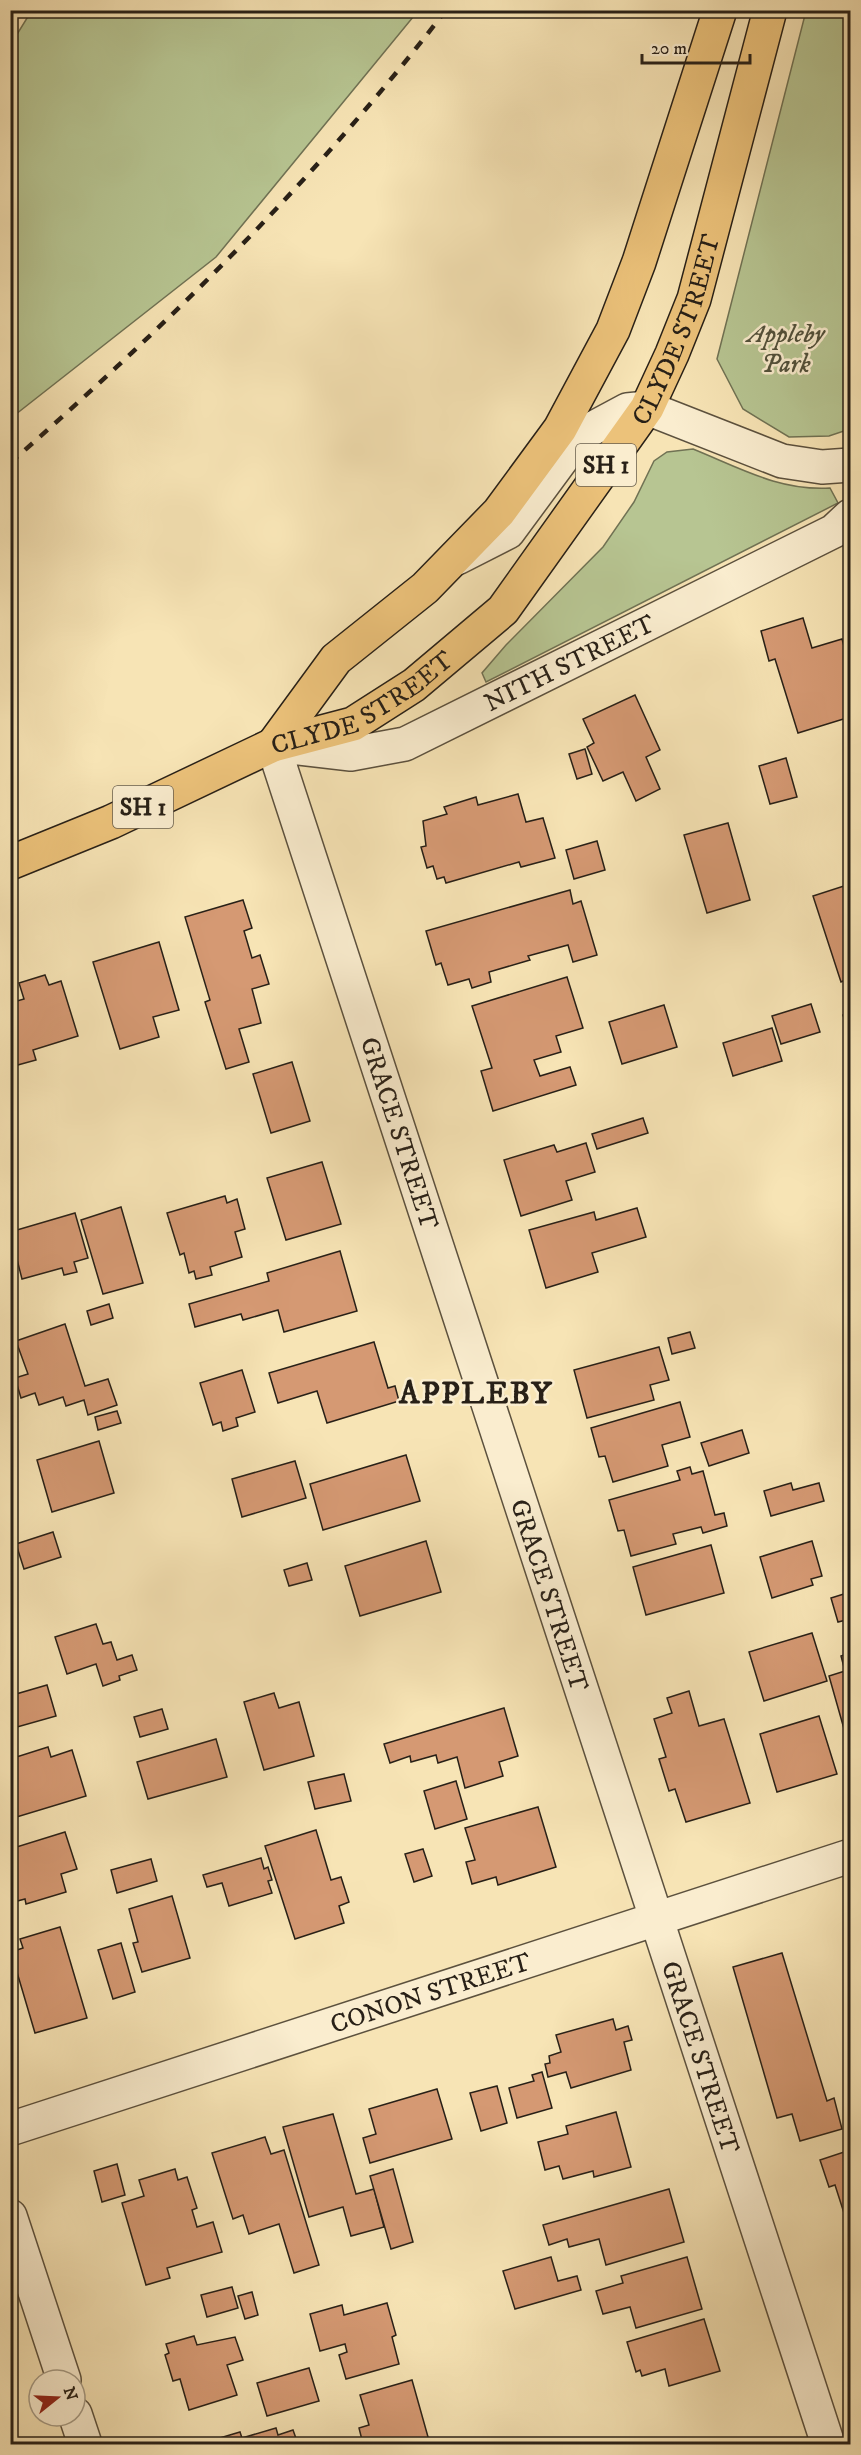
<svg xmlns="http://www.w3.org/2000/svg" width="861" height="2455" viewBox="0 0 861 2455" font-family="'IM FELL DW Pica',serif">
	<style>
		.green { fill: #b7c592; stroke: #707254; stroke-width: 1.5 }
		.building { fill: #d59973; stroke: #282017; stroke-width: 1.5 }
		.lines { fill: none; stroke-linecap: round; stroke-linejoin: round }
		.street-casing { stroke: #5c513e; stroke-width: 36 }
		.highway-casing { stroke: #282017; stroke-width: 36 }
		.street { stroke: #faedcf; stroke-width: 33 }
		.highway { stroke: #ecc27a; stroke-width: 33 }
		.rail { stroke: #282017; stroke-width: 4.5; stroke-dasharray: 10 10; stroke-linecap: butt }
		.labels { text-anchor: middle; stroke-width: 5; stroke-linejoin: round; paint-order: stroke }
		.shield { fill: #faedcf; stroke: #675e4e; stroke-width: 1.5 }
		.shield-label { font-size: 24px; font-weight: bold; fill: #282017 }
		.street-label { font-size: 26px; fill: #282017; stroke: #faedcf }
		.park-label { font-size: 26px; font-style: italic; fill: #53523c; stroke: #faedcf }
		.district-label { font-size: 32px; font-weight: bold; letter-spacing: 1.5px; fill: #282017; stroke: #faedcf }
	</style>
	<rect width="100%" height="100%" fill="#f7e4b5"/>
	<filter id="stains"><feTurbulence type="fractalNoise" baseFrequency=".00333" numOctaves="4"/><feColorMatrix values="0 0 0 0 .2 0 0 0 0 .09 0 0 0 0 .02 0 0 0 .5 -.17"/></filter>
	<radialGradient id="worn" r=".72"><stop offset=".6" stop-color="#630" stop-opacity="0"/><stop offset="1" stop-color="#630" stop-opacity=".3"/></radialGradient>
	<g class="green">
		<path d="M 32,10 L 418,11 L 216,257 L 11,418 L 11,44 Z"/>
		<path d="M 806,11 L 850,11 L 850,429 L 829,436 L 789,437 L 743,409 L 717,359 Z"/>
		<path d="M 693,449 C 740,468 779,491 830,488 L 838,503 L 486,682 L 482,673 L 506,645 L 603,547 L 634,502 L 654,461 L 667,452 Z"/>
	</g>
	<g class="building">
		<path d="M 803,618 L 812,648 L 842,639 L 850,667 L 850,703 L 847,704 L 850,717 L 798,733 L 775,659 L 769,661 L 761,631 Z"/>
		<path d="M 635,695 L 660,750 L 646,757 L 660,789 L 636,801 L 623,772 L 603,781 L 587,747 L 594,743 L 583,719 Z"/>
		<path d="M 585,749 L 592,774 L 577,779 L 569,754 Z"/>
		<path d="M 786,758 L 797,797 L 770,804 L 759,766 Z"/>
		<path d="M 518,794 L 526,822 L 543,818 L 555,858 L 521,867 L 519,862 L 446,883 L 444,877 L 437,879 L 433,866 L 427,868 L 421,847 L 426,846 L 423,821 L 447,814 L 444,807 L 476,797 L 478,805 Z"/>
		<path d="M 728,823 L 750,900 L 707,913 L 684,835 Z"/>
		<path d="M 597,841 L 605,870 L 574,879 L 566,850 Z"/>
		<path d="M 850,884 L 850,978 L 841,982 L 813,896 Z"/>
		<path d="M 570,890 L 573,904 L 581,901 L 597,955 L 573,962 L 568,945 L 528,956 L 530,960 L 489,972 L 491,982 L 472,988 L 469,979 L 448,985 L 441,963 L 436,965 L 426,931 Z"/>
		<path d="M 243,900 L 252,928 L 244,931 L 252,958 L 260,955 L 269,984 L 252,989 L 261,1023 L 239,1029 L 249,1062 L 226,1069 L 205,1002 L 210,1000 L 185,917 Z"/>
		<path d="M 159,942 L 179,1010 L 153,1017 L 159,1037 L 120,1049 L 93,962 Z"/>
		<path d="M 45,975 L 49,985 L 61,981 L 78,1036 L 33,1050 L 36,1060 L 14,1066 L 10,1055 L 10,1003 L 24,999 L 19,983 Z"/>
		<path d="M 567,977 L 583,1028 L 556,1036 L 561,1052 L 534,1060 L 540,1076 L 570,1067 L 576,1085 L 493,1111 L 481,1071 L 492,1068 L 472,1006 Z"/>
		<path d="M 811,1004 L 820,1032 L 781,1044 L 772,1016 Z"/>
		<path d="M 664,1005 L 677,1047 L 622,1064 L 609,1022 Z"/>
		<path d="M 850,1013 L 850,1039 L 843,1015 Z"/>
		<path d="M 772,1028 L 782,1061 L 733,1076 L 723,1043 Z"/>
		<path d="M 292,1062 L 310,1121 L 271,1133 L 253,1074 Z"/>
		<path d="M 643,1118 L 648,1133 L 597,1149 L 592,1134 Z"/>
		<path d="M 586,1143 L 595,1172 L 566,1181 L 572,1200 L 521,1216 L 504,1160 L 554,1145 L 557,1152 Z"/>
		<path d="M 322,1162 L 341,1224 L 286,1240 L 267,1178 Z"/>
		<path d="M 225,1196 L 227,1203 L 237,1199 L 245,1229 L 235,1232 L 242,1257 L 210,1267 L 212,1275 L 196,1279 L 194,1271 L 189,1273 L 184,1253 L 180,1255 L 167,1213 Z"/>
		<path d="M 121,1207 L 143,1283 L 103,1294 L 81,1220 Z"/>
		<path d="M 637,1208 L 646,1237 L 592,1253 L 598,1272 L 546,1288 L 529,1230 L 594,1212 L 596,1220 Z"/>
		<path d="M 75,1213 L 88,1258 L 74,1262 L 77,1272 L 64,1275 L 62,1268 L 22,1279 L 10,1232 Z"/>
		<path d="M 340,1251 L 357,1311 L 284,1332 L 278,1310 L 243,1320 L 241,1314 L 195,1327 L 189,1304 L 269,1281 L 267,1273 Z"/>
		<path d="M 109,1304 L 113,1318 L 91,1325 L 87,1311 Z"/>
		<path d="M 65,1324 L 85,1386 L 108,1379 L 117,1405 L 88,1415 L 84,1400 L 66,1406 L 63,1397 L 39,1405 L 35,1393 L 21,1398 L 15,1378 L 28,1374 L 16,1341 Z"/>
		<path d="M 690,1332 L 695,1348 L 672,1354 L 668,1338 Z"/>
		<path d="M 374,1342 L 388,1388 L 395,1386 L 399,1401 L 327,1423 L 317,1391 L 278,1403 L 269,1373 Z"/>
		<path d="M 659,1347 L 669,1380 L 650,1385 L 654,1400 L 587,1418 L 574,1370 Z"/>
		<path d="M 242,1370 L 255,1412 L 236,1418 L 238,1426 L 223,1431 L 221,1422 L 213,1425 L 200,1383 Z"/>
		<path d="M 850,1381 L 850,1402 L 844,1383 Z"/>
		<path d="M 680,1402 L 690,1437 L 662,1445 L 668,1466 L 613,1482 L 605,1456 L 599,1457 L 591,1428 Z"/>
		<path d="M 117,1411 L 121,1423 L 98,1430 L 95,1417 Z"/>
		<path d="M 742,1430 L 749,1453 L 709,1466 L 701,1443 Z"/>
		<path d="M 99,1441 L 114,1493 L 52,1512 L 37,1460 Z"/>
		<path d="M 406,1455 L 420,1501 L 323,1530 L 310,1484 Z"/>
		<path d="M 295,1461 L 306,1498 L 242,1517 L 232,1479 Z"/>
		<path d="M 690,1467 L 692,1474 L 703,1471 L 715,1515 L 724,1513 L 727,1526 L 703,1533 L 701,1527 L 673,1534 L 676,1544 L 631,1556 L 624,1530 L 618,1531 L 609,1500 L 680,1480 L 677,1471 Z"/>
		<path d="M 791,1483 L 793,1490 L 819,1483 L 824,1501 L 771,1516 L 764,1491 Z"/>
		<path d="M 850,1498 L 850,1518 L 846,1499 Z"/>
		<path d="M 53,1532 L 61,1557 L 24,1569 L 16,1544 Z"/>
		<path d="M 426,1541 L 441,1592 L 360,1616 L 345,1566 Z"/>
		<path d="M 812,1541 L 822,1576 L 811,1579 L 813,1585 L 772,1598 L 760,1557 Z"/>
		<path d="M 711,1545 L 724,1593 L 646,1615 L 633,1567 Z"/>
		<path d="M 307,1563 L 312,1580 L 289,1586 L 284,1570 Z"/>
		<path d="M 847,1593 L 850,1619 L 838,1622 L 831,1598 Z"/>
		<path d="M 96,1624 L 103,1644 L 111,1642 L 117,1660 L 132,1655 L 137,1670 L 119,1676 L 120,1680 L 103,1686 L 96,1664 L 67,1674 L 55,1637 Z"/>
		<path d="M 812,1633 L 827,1681 L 764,1701 L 749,1652 Z"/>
		<path d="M 850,1653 L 850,1750 L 829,1676 L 845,1671 L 841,1656 Z"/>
		<path d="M 10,1676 L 16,1694 L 47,1685 L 56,1716 L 10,1729 Z"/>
		<path d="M 689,1691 L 699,1726 L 724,1719 L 750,1803 L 686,1822 L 675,1789 L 669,1791 L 659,1759 L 666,1757 L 654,1719 L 672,1713 L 667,1698 Z"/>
		<path d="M 274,1693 L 279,1708 L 299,1702 L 314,1756 L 264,1770 L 244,1702 Z"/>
		<path d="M 504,1708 L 518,1756 L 499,1762 L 503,1776 L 465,1788 L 457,1757 L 438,1763 L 436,1755 L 411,1762 L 410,1756 L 390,1763 L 384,1744 Z"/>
		<path d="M 162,1709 L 168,1729 L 140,1737 L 134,1717 Z"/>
		<path d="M 819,1716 L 837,1774 L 777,1792 L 760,1734 Z"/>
		<path d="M 216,1739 L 227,1777 L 148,1799 L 137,1762 Z"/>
		<path d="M 48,1747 L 51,1757 L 72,1750 L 86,1796 L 10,1819 L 10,1759 Z"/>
		<path d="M 344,1774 L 351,1801 L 315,1809 L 308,1782 Z"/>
		<path d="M 456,1781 L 467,1819 L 435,1829 L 424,1791 Z"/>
		<path d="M 538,1807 L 556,1867 L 498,1885 L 496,1877 L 472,1884 L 466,1862 L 475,1860 L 465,1828 Z"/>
		<path d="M 316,1830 L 331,1880 L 341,1877 L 349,1902 L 339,1906 L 344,1923 L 295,1939 L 265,1846 Z"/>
		<path d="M 65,1832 L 77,1869 L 61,1874 L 66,1892 L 26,1904 L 25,1899 L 10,1903 L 10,1849 Z"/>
		<path d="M 423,1849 L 432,1876 L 414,1882 L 405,1854 Z"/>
		<path d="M 261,1858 L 264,1869 L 268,1867 L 272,1880 L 268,1881 L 272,1893 L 229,1906 L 222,1883 L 207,1887 L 203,1875 Z"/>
		<path d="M 151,1859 L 157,1881 L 117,1893 L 111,1870 Z"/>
		<path d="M 172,1896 L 190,1958 L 142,1972 L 133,1943 L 138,1942 L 129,1909 Z"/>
		<path d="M 60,1927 L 87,2018 L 35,2033 L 11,1952 L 23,1948 L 20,1939 Z"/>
		<path d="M 121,1943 L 135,1992 L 113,1999 L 98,1950 Z"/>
		<path d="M 782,1953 L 827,2101 L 834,2098 L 842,2129 L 800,2141 L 792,2114 L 777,2118 L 733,1967 Z"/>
		<path d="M 613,2019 L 616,2030 L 628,2026 L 632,2040 L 624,2042 L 631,2070 L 571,2088 L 566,2072 L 548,2077 L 545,2064 L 550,2063 L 549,2056 L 561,2052 L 556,2035 Z"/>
		<path d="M 542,2072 L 552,2108 L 517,2118 L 509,2088 L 534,2081 L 532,2075 Z"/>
		<path d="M 497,2086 L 507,2123 L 481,2131 L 470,2093 Z"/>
		<path d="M 437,2089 L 452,2139 L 370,2163 L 363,2138 L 376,2134 L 369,2109 Z"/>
		<path d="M 616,2112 L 631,2167 L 594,2177 L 593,2171 L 563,2179 L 559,2166 L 545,2170 L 538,2142 L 568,2134 L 566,2126 Z"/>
		<path d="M 333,2114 L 356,2194 L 374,2189 L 384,2227 L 351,2236 L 343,2207 L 309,2217 L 283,2127 Z"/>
		<path d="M 265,2137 L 271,2154 L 284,2150 L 319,2265 L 294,2273 L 279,2224 L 249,2234 L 243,2215 L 233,2219 L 212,2153 Z"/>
		<path d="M 850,2150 L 850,2211 L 844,2213 L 835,2185 L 829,2187 L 820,2160 Z"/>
		<path d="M 117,2164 L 125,2195 L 102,2202 L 94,2171 Z"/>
		<path d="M 175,2169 L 178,2180 L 187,2177 L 197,2208 L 192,2210 L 197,2227 L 213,2222 L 222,2252 L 167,2268 L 170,2278 L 146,2285 L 122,2203 L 144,2196 L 139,2180 Z"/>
		<path d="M 393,2169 L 413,2242 L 391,2249 L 370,2176 Z"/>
		<path d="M 669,2189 L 684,2242 L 606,2265 L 599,2239 L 569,2247 L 567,2239 L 549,2245 L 543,2225 Z"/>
		<path d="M 551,2257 L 558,2281 L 577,2276 L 581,2290 L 515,2309 L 503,2271 Z"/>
		<path d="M 687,2257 L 702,2309 L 636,2328 L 630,2307 L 603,2314 L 596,2291 L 623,2283 L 621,2276 Z"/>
		<path d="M 232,2287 L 238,2308 L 207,2317 L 201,2295 Z"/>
		<path d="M 252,2292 L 258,2315 L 245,2319 L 238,2296 Z"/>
		<path d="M 387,2303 L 396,2335 L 392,2337 L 399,2364 L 346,2379 L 339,2355 L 347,2352 L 345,2344 L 320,2351 L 310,2314 L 342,2305 L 344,2315 Z"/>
		<path d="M 704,2319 L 720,2371 L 669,2386 L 665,2369 L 642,2376 L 640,2370 L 636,2372 L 627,2342 Z"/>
		<path d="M 194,2336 L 197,2345 L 235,2337 L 243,2360 L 227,2365 L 237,2395 L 189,2410 L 180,2379 L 173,2381 L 165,2355 L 169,2353 L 166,2344 Z"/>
		<path d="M 309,2368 L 319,2401 L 267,2416 L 257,2383 Z"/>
		<path d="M 412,2380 L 430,2444 L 363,2444 L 359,2428 L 369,2425 L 360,2395 Z"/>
		<path d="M 276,2428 L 278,2435 L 293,2430 L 298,2444 L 214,2444 L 213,2440 L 240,2432 L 242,2438 Z"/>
		<path d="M 331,2439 L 333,2444 L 313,2444 Z"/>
		<path d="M 616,2439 L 618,2444 L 597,2444 Z"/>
	</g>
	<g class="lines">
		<defs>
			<g id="street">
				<path d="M 457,558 L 508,532 L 567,452 L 586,432 L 627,410 L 647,408 L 782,461 L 822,467 L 850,465"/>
				<path id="s1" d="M 10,2129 L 850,1856"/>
				<path d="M 10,2216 L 64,2380"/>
				<path d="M 75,2414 L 85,2444"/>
				<path id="s2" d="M 828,2444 L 273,745 L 351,754 L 405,744 L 834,531 L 850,516"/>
			</g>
			<g id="highway">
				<path d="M 273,745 L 336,659 L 425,588 L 499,512 L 560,429 L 613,330 L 639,262 L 720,10"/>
				<path id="s3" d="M 10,863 L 111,822 L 273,745 L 353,724 L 414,685 L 503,610 L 647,408 L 672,354 L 694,299 L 770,10"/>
			</g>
		</defs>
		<use href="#street" class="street-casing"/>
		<use href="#highway" class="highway-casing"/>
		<use href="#street" class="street"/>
		<use href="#highway" class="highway"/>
		<path class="rail" d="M 10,463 C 168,325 318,177 446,10"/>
	</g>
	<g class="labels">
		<g class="shield">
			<rect x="576" y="444" width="60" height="42" rx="4.5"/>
			<rect x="113" y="786" width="60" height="42" rx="4.5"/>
		</g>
		<g class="shield-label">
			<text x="606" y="473">SH 1</text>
			<text x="143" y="815">SH 1</text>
		</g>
		<g class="street-label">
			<text dy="9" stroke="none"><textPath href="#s3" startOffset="892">CLYDE STREET</textPath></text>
			<text dy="9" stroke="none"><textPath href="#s2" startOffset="2104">NITH STREET</textPath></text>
			<text dy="9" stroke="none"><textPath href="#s3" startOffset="388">CLYDE STREET</textPath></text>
			<text transform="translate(400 1133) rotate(72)" y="9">GRACE STREET</text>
			<text transform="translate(550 1595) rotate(72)" y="9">GRACE STREET</text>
			<text dy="9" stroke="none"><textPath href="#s1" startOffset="442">CONON STREET</textPath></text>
			<text transform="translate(701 2057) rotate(72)" y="9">GRACE STREET</text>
		</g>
		<g class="park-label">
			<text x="786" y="342">Appleby<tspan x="786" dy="30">Park</tspan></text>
		</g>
		<g class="district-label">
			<text x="476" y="1403">APPLEBY</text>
		</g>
	</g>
	<rect width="861" height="2455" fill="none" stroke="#f7e4b5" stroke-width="36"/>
	<rect x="12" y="12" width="837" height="2431" fill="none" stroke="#282017" stroke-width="3"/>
	<rect x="18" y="18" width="825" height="2419" fill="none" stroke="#282017" stroke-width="1.5"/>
	<g transform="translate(57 2398) rotate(72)"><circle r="28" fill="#faedcf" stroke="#a69b85" stroke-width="1.5"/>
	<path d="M0-4.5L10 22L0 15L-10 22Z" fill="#8f2418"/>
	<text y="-9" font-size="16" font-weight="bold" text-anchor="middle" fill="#282017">N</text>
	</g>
	<path d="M642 54v9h108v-9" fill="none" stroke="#282017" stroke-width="3"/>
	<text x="651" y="54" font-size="18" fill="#282017" stroke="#faedcf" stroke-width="4.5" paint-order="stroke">20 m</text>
	<rect width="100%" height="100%" filter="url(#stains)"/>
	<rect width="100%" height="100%" fill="url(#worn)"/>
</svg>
